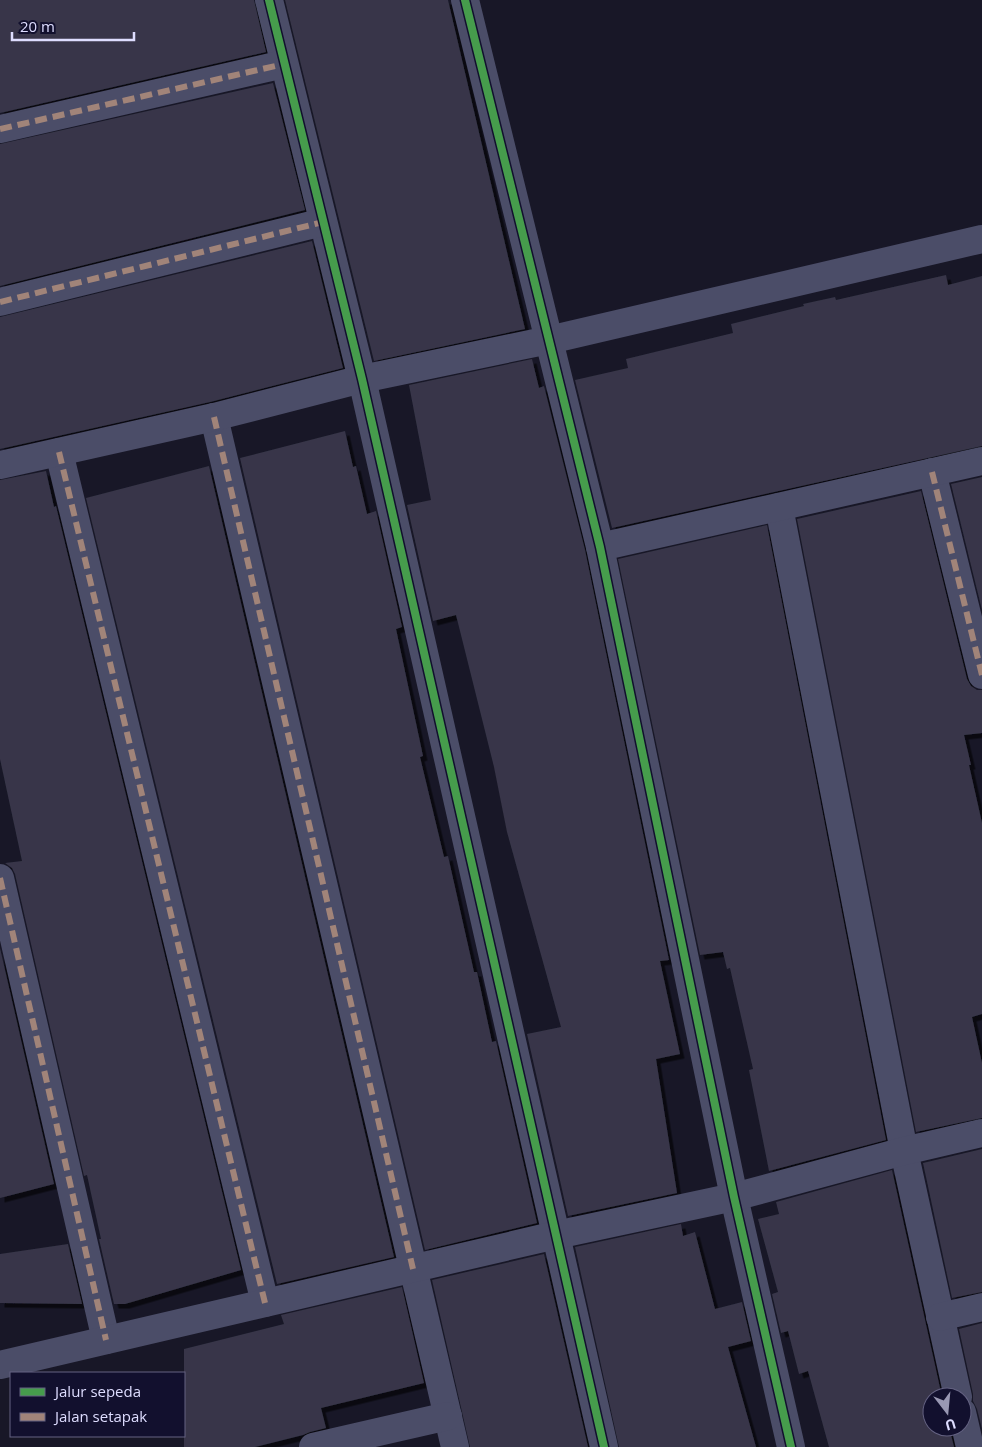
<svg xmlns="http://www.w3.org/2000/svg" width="982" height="1447" viewBox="0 0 982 1447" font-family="'Open Sans',sans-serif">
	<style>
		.building { fill: #373648; filter: url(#shadow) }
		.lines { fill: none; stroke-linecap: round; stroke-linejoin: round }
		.minor { stroke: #4b4d68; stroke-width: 28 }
		.quiet { stroke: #a18479; stroke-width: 6; stroke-dasharray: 12 6; stroke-linecap: butt }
		.cycleway-casing { stroke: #12102e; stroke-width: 11 }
		.cycleway { stroke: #469c4c; stroke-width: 8 }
	</style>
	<defs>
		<filter id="shadow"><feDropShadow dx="4.5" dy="4.5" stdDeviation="0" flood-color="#0009"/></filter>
	</defs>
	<rect width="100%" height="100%" fill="#181727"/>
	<g class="building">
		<path d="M 0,0 L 254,0 L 266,52 L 0,113 Z"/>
		<path d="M 285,0 L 448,0 L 525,329 L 374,361 Z"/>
		<path d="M 273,83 L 305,210 L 0,286 L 0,144 Z"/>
		<path d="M 312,241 L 343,368 L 210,402 L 0,449 L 0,317 Z"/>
		<path d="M 946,275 L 948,285 L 982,276 L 982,446 L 612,528 L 575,380 L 628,368 L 626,359 L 733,333 L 731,324 L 804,306 L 803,304 L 835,297 L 836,300 Z"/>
		<path d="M 532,359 L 539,388 L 544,386 L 585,550 L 669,960 L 660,961 L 680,1054 L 656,1059 L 677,1193 L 568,1216 L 527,1034 L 561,1027 L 507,832 L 494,767 L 456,615 L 433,621 L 407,505 L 431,500 L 409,385 Z"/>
		<path d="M 345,431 L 353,467 L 356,466 L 367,514 L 376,511 L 402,627 L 396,629 L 423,756 L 420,757 L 444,857 L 448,856 L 474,972 L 477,972 L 492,1042 L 496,1041 L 537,1223 L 425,1250 L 240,458 Z"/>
		<path d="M 209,466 L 394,1257 L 277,1284 L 86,498 Z"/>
		<path d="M 46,471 L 54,507 L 56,506 L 241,1270 L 125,1304 L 114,1304 L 99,1239 L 101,1239 L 87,1175 L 84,1176 L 15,874 L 12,868 L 5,863 L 22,861 L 0,759 L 0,480 Z"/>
		<path d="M 982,477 L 982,610 L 951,484 Z"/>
		<path d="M 921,491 L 967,679 L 971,686 L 977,690 L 982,690 L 982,733 L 964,735 L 971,765 L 969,765 L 982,823 L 982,1014 L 972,1017 L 982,1063 L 982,1118 L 916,1132 L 797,519 Z"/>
		<path d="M 767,525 L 886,1140 L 769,1171 L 749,1070 L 753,1069 L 730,968 L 727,969 L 723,952 L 700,955 L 618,559 Z"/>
		<path d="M 0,948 L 54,1184 L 0,1198 Z"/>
		<path d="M 982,1149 L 982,1292 L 952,1298 L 923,1163 Z"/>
		<path d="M 892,1170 L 942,1397 L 932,1397 L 932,1427 L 949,1427 L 954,1447 L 829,1447 L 808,1371 L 799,1374 L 788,1331 L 781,1333 L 772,1294 L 778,1292 L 758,1219 L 779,1214 L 776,1202 Z"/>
		<path d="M 681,1224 L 683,1236 L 695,1232 L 715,1309 L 742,1302 L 751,1341 L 728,1347 L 756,1447 L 619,1447 L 575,1247 Z"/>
		<path d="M 68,1244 L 82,1304 L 0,1303 L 0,1254 Z"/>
		<path d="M 544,1254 L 588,1447 L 470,1447 L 432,1280 Z"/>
		<path d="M 402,1287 L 424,1383 L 321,1408 L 326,1428 L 310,1432 L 303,1435 L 255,1447 L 184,1447 L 184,1349 L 284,1324 L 281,1315 Z"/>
		<path d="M 982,1323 L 982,1429 L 977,1409 L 973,1401 L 973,1394 L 959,1329 Z"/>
	</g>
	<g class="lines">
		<g class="minor">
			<path d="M 269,0 L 362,379 L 604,1447"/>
			<path d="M 465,0 L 600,547 L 734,1197 L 791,1447"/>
			<path d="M 0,129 L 284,64"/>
			<path d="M 0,302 L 323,222"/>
			<path d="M 214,417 L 455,1447"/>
			<path d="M 59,452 L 265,1303"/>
			<path d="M 0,465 L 214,417 L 362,379 L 549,340 L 982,239"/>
			<path d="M 932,472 L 982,675"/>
			<path d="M 779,507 L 904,1151 L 958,1397"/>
			<path d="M 600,547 L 982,461"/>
			<path d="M 0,878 L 106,1340"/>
			<path d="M 940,1317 L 982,1307"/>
			<path d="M 0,1365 L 556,1235 L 734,1197 L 904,1151 L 982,1133"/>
			<path d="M 962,1412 L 970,1447"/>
			<path d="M 313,1447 L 448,1416"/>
		</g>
		<g class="quiet">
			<path d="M 0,129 L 284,64"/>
			<path d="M 0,302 L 323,222"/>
			<path d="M 214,417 L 413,1269"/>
			<path d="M 59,452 L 265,1303"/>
			<path d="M 932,472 L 982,675"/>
			<path d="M 0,878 L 106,1340"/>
		</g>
		<defs>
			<g id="cycleway">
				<path d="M 269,0 L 362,379 L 604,1447"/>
				<path d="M 465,0 L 600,547 L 734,1197 L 791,1447"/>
			</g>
		</defs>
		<use href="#cycleway" class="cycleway-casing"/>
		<use href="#cycleway" class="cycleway"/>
	</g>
	<rect x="10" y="1372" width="175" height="65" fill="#12102e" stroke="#646282"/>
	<rect x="20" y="1388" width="25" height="8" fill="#469c4c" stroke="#646282"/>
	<text x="55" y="1397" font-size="15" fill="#deddff">Jalur sepeda</text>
	<rect x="20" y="1413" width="25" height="8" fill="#a18479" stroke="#646282"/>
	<text x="55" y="1422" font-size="15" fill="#deddff">Jalan setapak</text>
	<g transform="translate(947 1412) rotate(164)"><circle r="24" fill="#12102e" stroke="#646282"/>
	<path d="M0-4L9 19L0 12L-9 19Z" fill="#9998b3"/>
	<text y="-8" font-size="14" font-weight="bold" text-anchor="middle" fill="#deddff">U</text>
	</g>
	<path d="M12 32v8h122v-8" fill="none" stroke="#deddff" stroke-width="2.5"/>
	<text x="20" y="32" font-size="15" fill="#deddff" stroke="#12102e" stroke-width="4" paint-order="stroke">20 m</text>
</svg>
